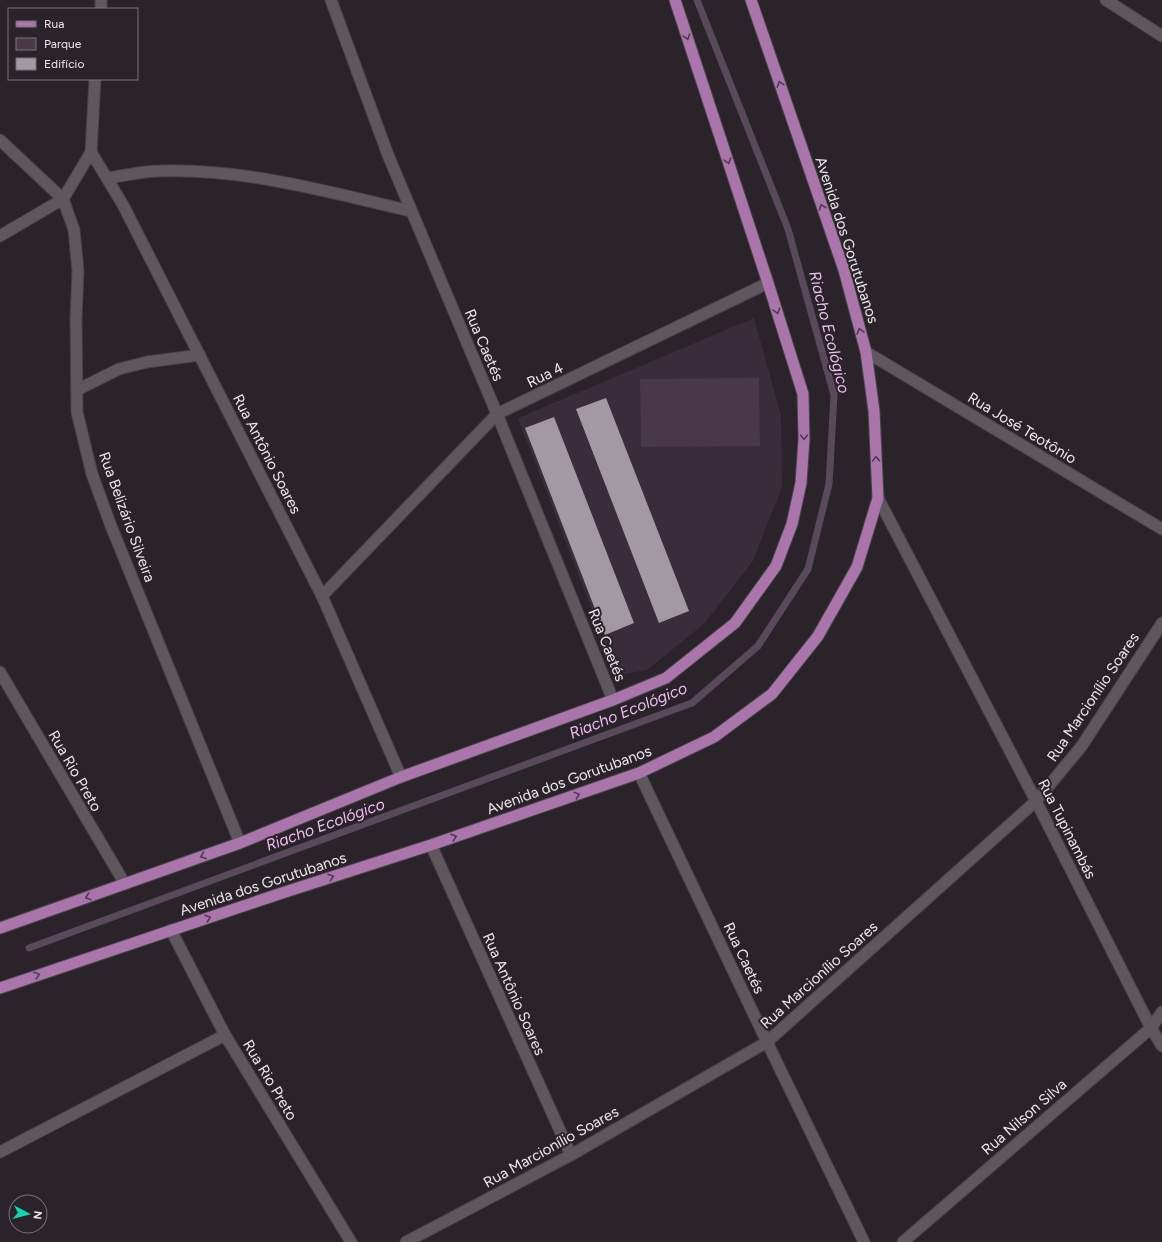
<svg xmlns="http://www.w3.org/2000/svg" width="1162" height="1242" viewBox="0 0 1162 1242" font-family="Figtree,sans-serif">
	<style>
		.built { fill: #382d38 }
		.green { fill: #483848 }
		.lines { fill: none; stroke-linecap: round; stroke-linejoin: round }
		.stream { stroke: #5a495a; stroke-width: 7 }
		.building { fill: #a29aa2 }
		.service-casing { stroke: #474247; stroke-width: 13 }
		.minor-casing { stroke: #474247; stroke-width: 13 }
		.primary-casing { stroke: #474247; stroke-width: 13 }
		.service { stroke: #5e575e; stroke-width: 11 }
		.minor { stroke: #5e575e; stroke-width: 11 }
		.primary { stroke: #a975ab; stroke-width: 11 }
		.oneway { stroke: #503c51 }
		.labels { text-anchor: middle; stroke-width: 4; stroke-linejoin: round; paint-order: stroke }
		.street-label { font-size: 15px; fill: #ece8ec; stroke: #2a232a }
		.water-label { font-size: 16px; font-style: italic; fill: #eebeef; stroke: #2a232a }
	</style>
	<rect width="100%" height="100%" fill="#2a232a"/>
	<path class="built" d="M 754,318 L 781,415 L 782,487 L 753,561 L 704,624 L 647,670 L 617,675 L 518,418 Z"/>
	<path class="green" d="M 759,378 L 760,446 L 641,447 L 640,379 Z"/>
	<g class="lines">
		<path class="stream" d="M 29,948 L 692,703 L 758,646 L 808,569 L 829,484 L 834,395 L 788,229 L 697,0"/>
	</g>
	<g class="building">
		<path d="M 606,398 L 689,611 L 659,623 L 576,409 Z"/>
		<path d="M 554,417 L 634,623 L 605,635 L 525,428 Z"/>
	</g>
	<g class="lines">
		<defs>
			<path id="service" d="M 0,1152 L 225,1035"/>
			<g id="minor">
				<path d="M 331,0 L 388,155 L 497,414 L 613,700"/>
				<path d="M 1106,0 L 1162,36"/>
				<path d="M 101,9 L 101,0"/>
				<path d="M 0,140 L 63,199 L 74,230 L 78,271 L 76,319 L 77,412 L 92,474 L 111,526 L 240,843"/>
				<path d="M 91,152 L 123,205 L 322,596 L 401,777"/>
				<path d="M 107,178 C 124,176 142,171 159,171 C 245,168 328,192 411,211"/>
				<path d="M 0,236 L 63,199 L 91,152 L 95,79"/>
				<path d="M 866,352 L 1162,529"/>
				<path d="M 77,390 L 119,369 L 147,362 L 200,355"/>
				<path d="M 878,498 L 1036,801 L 1151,1028 L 1162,1046"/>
				<path d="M 322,596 L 497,414 L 768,283"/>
				<path d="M 0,672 L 125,884"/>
				<path d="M 639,773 L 767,1042 L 864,1242"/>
				<path d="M 431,845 L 571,1155"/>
				<path d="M 171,930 L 225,1035 L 351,1242"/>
				<path d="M 406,1242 L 571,1155 L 767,1042 L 1036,801 L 1081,747 L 1162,623"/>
				<path d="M 903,1242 L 1151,1028 L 1162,1012"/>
			</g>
			<g id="primary">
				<path d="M 0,928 L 240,843 L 401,777 L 613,700 L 666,678 L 735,623 L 776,566 L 792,524 L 801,483 L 804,439 L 803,394 L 768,283 L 675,0"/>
				<path d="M 0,988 L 279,894 L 431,845 L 639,773 L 714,737 L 772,694 L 818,636 L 857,567 L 878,498 L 874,411 L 866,352 L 844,270 L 751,0"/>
			</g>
		</defs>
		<use href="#service" class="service-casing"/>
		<use href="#minor" class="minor-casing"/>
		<use href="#primary" class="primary-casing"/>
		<use href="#service" class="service"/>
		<use href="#minor" class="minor"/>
		<use href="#primary" class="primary"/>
	</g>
	<defs><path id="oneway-chevron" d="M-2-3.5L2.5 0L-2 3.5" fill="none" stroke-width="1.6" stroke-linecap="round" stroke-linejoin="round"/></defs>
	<g class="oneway">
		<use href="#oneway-chevron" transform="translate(687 37) rotate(72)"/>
		<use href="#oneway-chevron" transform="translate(780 84) rotate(-109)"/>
		<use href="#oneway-chevron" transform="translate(728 161) rotate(72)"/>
		<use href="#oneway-chevron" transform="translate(822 207) rotate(-109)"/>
		<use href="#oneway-chevron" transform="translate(777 311) rotate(73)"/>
		<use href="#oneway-chevron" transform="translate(860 331) rotate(-105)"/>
		<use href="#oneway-chevron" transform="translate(804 437) rotate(90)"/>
		<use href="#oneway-chevron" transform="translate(876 459) rotate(-92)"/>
		<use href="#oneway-chevron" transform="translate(577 795) rotate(-19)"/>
		<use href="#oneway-chevron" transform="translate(454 837) rotate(-19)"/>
		<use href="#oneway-chevron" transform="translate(203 856) rotate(160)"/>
		<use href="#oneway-chevron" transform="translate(331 877) rotate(-18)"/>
		<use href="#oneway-chevron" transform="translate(88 897) rotate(161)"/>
		<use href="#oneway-chevron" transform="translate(208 918) rotate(-18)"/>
		<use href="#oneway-chevron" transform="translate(37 975) rotate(-19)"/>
	</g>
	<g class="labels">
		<g class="street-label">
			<text transform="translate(847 240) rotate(72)" y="5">Avenida dos Gorutubanos</text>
			<text transform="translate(484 345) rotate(67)" y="5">Rua Caetés</text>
			<text transform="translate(545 375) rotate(-26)" y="5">Rua 4</text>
			<text transform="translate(1022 428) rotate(31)" y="5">Rua José Teotônio</text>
			<text transform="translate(267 454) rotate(63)" y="5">Rua Antônio Soares</text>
			<text transform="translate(127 517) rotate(70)" y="5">Rua Belizário Silveira</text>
			<text transform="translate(607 645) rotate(68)" y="5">Rua Caetés</text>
			<text transform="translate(1093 697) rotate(-56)" y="5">Rua Marcionílio Soares</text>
			<text transform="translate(75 771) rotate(60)" y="5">Rua Rio Preto</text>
			<text transform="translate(569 780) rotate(-20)" y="5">Avenida dos Gorutubanos</text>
			<text transform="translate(1067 829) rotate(63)" y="5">Rua Tupinambás</text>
			<text transform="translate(263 884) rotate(-18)" y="5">Avenida dos Gorutubanos</text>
			<text transform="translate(744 958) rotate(65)" y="5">Rua Caetés</text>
			<text transform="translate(819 975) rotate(-42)" y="5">Rua Marcionílio Soares</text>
			<text transform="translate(514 994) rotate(66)" y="5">Rua Antônio Soares</text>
			<text transform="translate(270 1080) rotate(59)" y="5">Rua Rio Preto</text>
			<text transform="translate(1024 1117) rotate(-41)" y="5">Rua Nilson Silva</text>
			<text transform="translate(551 1147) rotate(-29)" y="5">Rua Marcionílio Soares</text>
		</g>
		<g class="water-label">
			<text transform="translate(830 332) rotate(76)" y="6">Riacho Ecológico</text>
			<text transform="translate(628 710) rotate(-22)" y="6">Riacho Ecológico</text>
			<text transform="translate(325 824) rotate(-20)" y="6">Riacho Ecológico</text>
		</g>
	</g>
	<rect x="8" y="8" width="130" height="72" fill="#2a232a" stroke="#787278"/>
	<rect x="16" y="21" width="20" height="6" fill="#a975ab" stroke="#787278"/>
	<text x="44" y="28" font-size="12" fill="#ece8ec">Rua</text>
	<rect x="16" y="38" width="20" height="12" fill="#483848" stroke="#787278"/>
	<text x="44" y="48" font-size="12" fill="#ece8ec">Parque</text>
	<rect x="16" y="58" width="20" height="12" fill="#a29aa2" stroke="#787278"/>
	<text x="44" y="68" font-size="12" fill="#ece8ec">Edifício</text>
	<g transform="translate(28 1214) rotate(97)"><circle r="19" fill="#2a232a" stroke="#787278"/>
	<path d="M0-3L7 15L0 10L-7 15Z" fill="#12d5b4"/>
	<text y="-6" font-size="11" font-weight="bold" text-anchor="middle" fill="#ece8ec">N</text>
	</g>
</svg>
